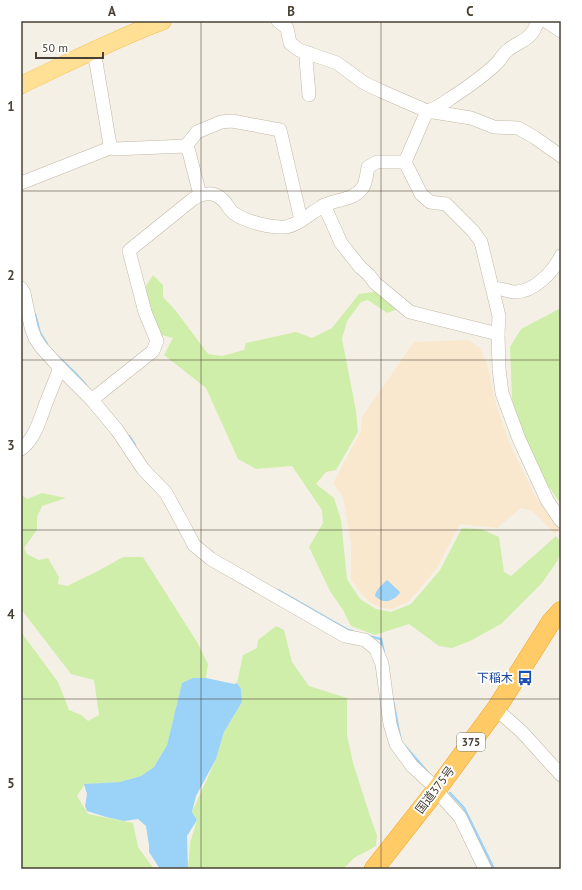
<svg xmlns="http://www.w3.org/2000/svg" width="582" height="890" viewBox="0 0 582 890" font-family="'PT Sans','Noto Sans JP',sans-serif">
	<style>
		.commercial { fill: #f9e7ce }
		.green { fill: #cfeea9 }
		.water { fill: #9bd2f8 }
		.lines { fill: none; stroke-linecap: round; stroke-linejoin: round }
		.stream { stroke: #9bd2f8; stroke-width: 2.5 }
		.minor-casing { stroke: #c1b8a7; stroke-width: 14 }
		.major-casing { stroke: #f1c257; stroke-width: 18 }
		.highway-casing { stroke: #efa325; stroke-width: 20 }
		.minor { stroke: #fff; stroke-width: 13 }
		.major { stroke: #ffe094; stroke-width: 17 }
		.highway { stroke: #ffcb66; stroke-width: 19 }
		.grid { fill: none; stroke: #484034; stroke-width: 1; stroke-opacity: 0.55 }
		.labels { text-anchor: middle; stroke-width: 4; stroke-linejoin: round; paint-order: stroke }
		.shield { fill: #fff; stroke: #7f7971; stroke-width: 1 }
		.shield-label { font-size: 11px; font-weight: bold; fill: #484034 }
		.transit-label { font-size: 12px; fill: #164399; stroke: #fff; text-anchor: end }
		.street-label { font-size: 12px; fill: #484034; stroke: #fff }
		.neatline { fill: none; stroke: #484034; stroke-width: 1.5 }
		.grid-label { font-size: 13px; text-anchor: middle; font-weight: bold; fill: #484034 }
	</style>
	<rect width="100%" height="100%" fill="#f5f0e5"/>
	<path class="commercial" d="M 469,340 L 480,348 L 487,364 L 497,408 L 509,442 L 535,496 L 561,525 L 561,527 L 555,534 L 532,511 L 521,508 L 497,528 L 460,524 L 437,568 L 409,601 L 392,609 L 382,608 L 368,601 L 351,580 L 351,542 L 343,497 L 333,483 L 361,431 L 362,417 L 414,342 Z"/>
	<g class="green">
		<path d="M 153,275 L 163,285 L 163,297 L 176,311 L 208,354 L 222,356 L 244,350 L 246,343 L 296,332 L 312,338 L 332,328 L 359,294 L 381,291 L 398,309 L 387,313 L 368,300 L 361,302 L 347,321 L 342,339 L 356,411 L 358,432 L 336,470 L 326,472 L 316,484 L 334,498 L 341,520 L 347,579 L 360,599 L 376,609 L 391,612 L 411,604 L 440,570 L 462,528 L 481,529 L 499,537 L 504,572 L 511,576 L 556,536 L 561,543 L 561,548 L 558,560 L 542,583 L 501,624 L 470,641 L 452,648 L 439,646 L 409,624 L 375,635 L 351,626 L 343,610 L 330,591 L 309,547 L 323,523 L 322,510 L 292,466 L 256,469 L 238,459 L 206,388 L 164,355 L 173,338 L 158,334 L 148,302 L 146,286 Z"/>
		<path d="M 561,308 L 561,504 L 529,459 L 512,399 L 510,347 L 521,329 Z"/>
		<path d="M 42,493 L 66,498 L 42,506 L 37,517 L 37,530 L 24,548 L 27,554 L 39,560 L 48,558 L 59,577 L 58,584 L 67,586 L 98,571 L 123,557 L 143,557 L 197,642 L 208,664 L 206,678 L 193,678 L 182,683 L 167,745 L 154,767 L 141,776 L 120,782 L 85,784 L 77,796 L 88,814 L 133,823 L 138,847 L 154,869 L 21,869 L 21,632 L 58,682 L 69,710 L 81,715 L 88,721 L 99,715 L 94,680 L 71,674 L 21,609 L 21,494 L 27,499 Z"/>
		<path d="M 276,626 L 284,630 L 292,662 L 309,686 L 347,698 L 347,735 L 353,763 L 371,819 L 377,835 L 376,846 L 354,858 L 343,869 L 188,869 L 190,843 L 197,820 L 192,812 L 216,759 L 224,732 L 242,702 L 241,689 L 237,683 L 243,655 L 257,648 L 258,640 Z"/>
	</g>
	<g class="water">
		<path d="M 387,580 L 399,591 L 400,593 C 393,601 384,605 375,596 C 376,589 382,585 387,580 Z"/>
		<path d="M 193,678 L 206,678 L 234,684 L 237,683 L 241,689 L 242,702 L 224,732 L 216,759 L 196,796 L 192,812 L 197,820 L 187,836 L 188,869 L 160,869 L 149,852 L 149,845 L 146,826 L 138,819 L 124,821 L 106,817 L 87,811 L 85,806 L 87,794 L 84,784 L 120,782 L 141,776 L 154,767 L 167,745 L 182,683 Z"/>
	</g>
	<g class="lines">
		<g class="stream">
			<path d="M 35,314 L 40,333 L 47,344"/>
			<path d="M 58,357 L 77,375 L 86,385"/>
			<path d="M 129,436 L 135,445"/>
			<path d="M 278,590 L 348,630 L 352,631"/>
			<path d="M 368,636 L 381,639 L 384,653"/>
			<path d="M 393,701 L 400,737"/>
			<path d="M 404,745 L 431,776"/>
			<path d="M 450,793 L 464,808 L 494,869"/>
		</g>
		<defs>
			<g id="minor">
				<path d="M 278,21 L 287,28 L 290,43 L 299,50 L 337,63 L 364,83 L 381,91 L 427,111 L 471,118 L 494,127 L 518,128 L 534,137 L 561,156"/>
				<path d="M 546,21 L 561,31"/>
				<path d="M 91,51 L 96,62 L 110,145 L 114,149 L 186,146 L 189,152 L 200,195"/>
				<path d="M 308,53 L 306,59 L 309,95"/>
				<path d="M 186,146 L 197,132 L 221,122 L 232,121 L 280,130 L 301,220"/>
				<path d="M 405,162 L 421,194 L 430,202 L 446,204 L 473,231 L 481,242 L 499,316 L 498,334 L 499,369 L 502,393 L 519,439 L 547,500 L 561,521"/>
				<path d="M 405,162 L 427,111 C 436,109 444,103 451,98 C 468,87 484,76 498,62 C 501,58 504,53 508,50 C 522,39 531,41 538,21"/>
				<path d="M 21,183 L 105,150 L 111,147"/>
				<path d="M 324,205 L 341,243 L 360,267 L 369,275 L 375,283 L 410,312 L 498,334"/>
				<path d="M 21,288 L 24,293 L 31,327 L 35,338 L 41,347 L 60,368 L 92,400 L 117,430 L 143,469 L 166,493 L 183,524 L 194,545 L 211,559 L 345,636 L 365,640 L 376,649 L 382,664 L 390,724 L 396,744 L 412,766 L 437,789 L 443,798 L 460,817 L 485,869"/>
				<path d="M 493,290 C 494,290 499,288 499,289 C 505,289 509,292 515,292 C 534,292 553,272 561,256"/>
				<path d="M 92,400 L 99,394 L 153,351 L 157,341 L 145,312 L 129,251 L 131,249 L 193,199 C 202,193 214,191 223,200 C 227,204 230,211 235,214 C 247,222 271,228 285,227 C 300,225 312,211 325,205 C 337,199 355,200 363,187 C 366,183 367,172 368,167 L 377,162 L 405,162"/>
				<path d="M 21,449 C 35,439 40,419 46,403 C 51,391 55,380 60,368"/>
				<path d="M 496,709 L 522,732 L 561,775"/>
			</g>
			<path id="major" d="M 21,85 C 68,63 114,39 163,21"/>
			<path id="highway" d="M 374,869 L 437,789 L 496,709 L 551,622 L 561,611"/>
		</defs>
		<use href="#minor" class="minor-casing"/>
		<use href="#major" class="major-casing"/>
		<use href="#highway" class="highway-casing"/>
		<use href="#minor" class="minor"/>
		<use href="#major" class="major"/>
		<use href="#highway" class="highway"/>
	</g>
	<path class="grid" d="M 201,21 L 201,869M 381,21 L 381,869M 21,191 L 561,191M 21,360 L 561,360M 21,530 L 561,530M 21,699 L 561,699"/>
	<defs>
		<symbol id="bus-bare" viewBox="-9 -9 18 18"><path d="M-5-6H5V4H4V6H2V4H-2V6H-4V4H-5ZM-3.5-4V0h7V-4ZM-3.5 1.2v1.5H-2V1.2ZM2 1.2v1.5H3.5V1.2Z" fill="#1a4fb4" stroke="#fff" stroke-width="2.5" paint-order="stroke"/></symbol>
	</defs>
	<g fill-rule="evenodd">
		<use href="#bus-bare" x="514" y="667" width="22" height="22"/>
	</g>
	<g class="labels">
		<rect class="shield" x="457" y="733" width="28" height="18" rx="3"/>
		<g class="shield-label">
			<text x="471" y="746">375</text>
		</g>
		<g class="transit-label">
			<text x="513" y="682">下稲木</text>
		</g>
		<g class="street-label">
			<text transform="translate(435 790) rotate(-53)" y="4">国道375号</text>
		</g>
	</g>
	<rect width="582" height="890" fill="none" stroke="#ffffff" stroke-width="44"/>
	<path d="M36 52v6h67v-6" fill="none" stroke="#484034" stroke-width="2"/>
	<text x="42" y="52" font-size="12" fill="#484034" stroke="#ffffff" stroke-width="3" paint-order="stroke">50 m</text>
	<rect x="22" y="22" width="538" height="846" class="neatline"/>
	<g class="grid-label">
		<text x="112" y="16">A</text>
		<text x="291" y="16">B</text>
		<text x="470" y="16">C</text>
		<text x="11" y="111">1</text>
		<text x="11" y="280">2</text>
		<text x="11" y="450">3</text>
		<text x="11" y="619">4</text>
		<text x="11" y="788">5</text>
	</g>
</svg>
